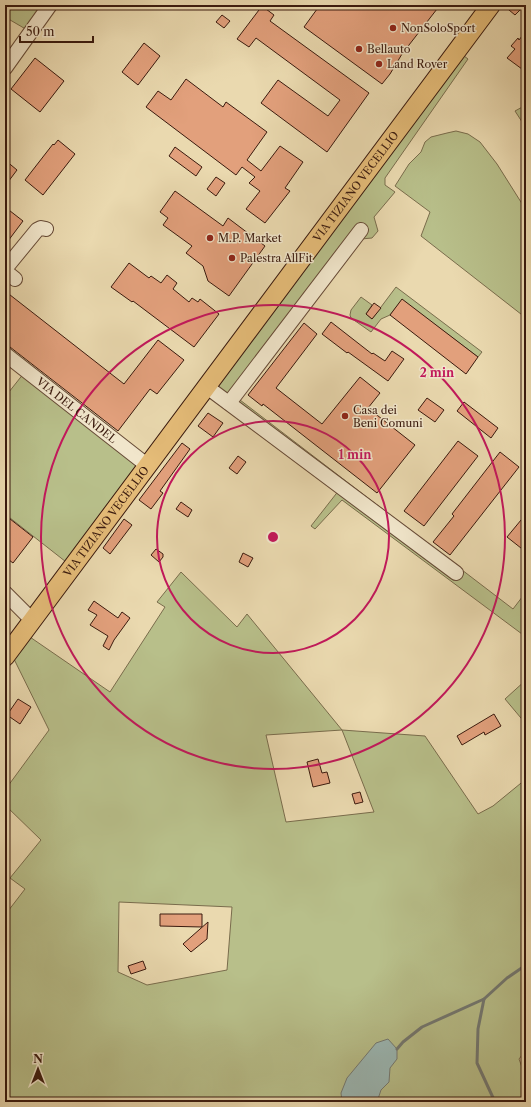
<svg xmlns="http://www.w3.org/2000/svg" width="531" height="1107" viewBox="0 0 531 1107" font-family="'Libre Caslon Text',serif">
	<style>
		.green { fill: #b8bf8a; stroke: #796c4c; fill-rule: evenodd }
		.water { fill: #9bb8b5; stroke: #747972 }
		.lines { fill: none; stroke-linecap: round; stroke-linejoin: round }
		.stream { stroke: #747972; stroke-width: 3 }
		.building { fill: #e2a07c; stroke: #3a1a0e }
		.minor-casing { stroke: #664a36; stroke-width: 16 }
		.major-casing { stroke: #3a1a0e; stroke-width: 20 }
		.minor { stroke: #f1e6cb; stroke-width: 14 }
		.major { stroke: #e5bc78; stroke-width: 18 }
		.ring { fill: none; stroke: #c2185b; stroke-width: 2 }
		.poi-dot { fill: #8f2418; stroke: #f1e6cb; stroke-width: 1.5 }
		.labels { text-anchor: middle; stroke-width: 3; stroke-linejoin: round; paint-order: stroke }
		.poi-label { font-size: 11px; fill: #3a1a0e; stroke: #f1e6cb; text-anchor: start }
		.street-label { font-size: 11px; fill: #3a1a0e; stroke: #f1e6cb }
		.centre { fill: #c2185b; stroke: #f1e6cb; stroke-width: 2 }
		.ring-label { font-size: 12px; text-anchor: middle; font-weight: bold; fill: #c2185b; stroke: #f1e6cb; stroke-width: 3; stroke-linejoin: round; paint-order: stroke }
	</style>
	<rect width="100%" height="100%" fill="#ead9af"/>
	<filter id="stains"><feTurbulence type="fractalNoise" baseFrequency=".005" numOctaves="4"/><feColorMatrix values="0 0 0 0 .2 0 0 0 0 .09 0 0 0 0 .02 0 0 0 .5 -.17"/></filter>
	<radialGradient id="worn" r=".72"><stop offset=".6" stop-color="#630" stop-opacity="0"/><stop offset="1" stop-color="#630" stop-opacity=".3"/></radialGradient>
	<g class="green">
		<path d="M 5,5 L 48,5 L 29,31 L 5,17 Z"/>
		<path d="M 451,46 L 468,59 L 385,178 L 385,185 L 395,192 L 374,217 L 378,231 L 372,238 L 361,239 L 240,400 L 513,609 L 526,592 L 526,637 L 342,500 L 315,529 L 311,526 L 343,485 L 215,385 Z"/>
		<path d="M 526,105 L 526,128 L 515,111 Z"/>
		<path d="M 456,131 L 468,134 L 480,142 L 497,164 L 526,210 L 526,318 L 421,236 L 430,212 L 395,186 L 409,164 L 421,152 L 425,142 L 431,137 L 447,133 Z"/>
		<path d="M 396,287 L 482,352 L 478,357 L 402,300 L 390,315 L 381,319 L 371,332 L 351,318 L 350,315 L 351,310 L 361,297 L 372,305 L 366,314 L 372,319 Z"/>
		<path d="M 24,373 L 151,470 L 75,569 L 5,514 L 5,397 Z"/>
		<path d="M 181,572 L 237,627 L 247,614 L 342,730 L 425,736 L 478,814 L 493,806 L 526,779 L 526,1050 L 519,1059 L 526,1078 L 526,1102 L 5,1102 L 5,915 L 25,889 L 10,878 L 41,840 L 5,805 L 5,790 L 49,730 L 12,655 L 27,635 L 110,692 L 165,607 L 157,602 ZM 342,730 L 374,812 L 286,822 L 266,735 ZM 119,902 L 232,907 L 227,970 L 147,985 L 118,972 Z"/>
		<path d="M 526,680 L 526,724 L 505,699 Z"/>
	</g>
	<path class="water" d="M 388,1039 L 397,1049 L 397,1059 L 390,1068 L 389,1082 L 381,1090 L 377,1102 L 342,1102 L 341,1093 L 347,1078 L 376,1043 Z"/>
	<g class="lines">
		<g class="stream">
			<path d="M 397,1049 L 403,1042 L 422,1027 L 484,999"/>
			<path d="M 495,1102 L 477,1063 L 478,1029 L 484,999 L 507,978 L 526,965"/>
		</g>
	</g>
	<g class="building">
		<path d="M 320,5 L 432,5 L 437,9 L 402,54 L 390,74 L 382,84 L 304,27 Z"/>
		<path d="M 503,5 L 525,5 L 515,15 Z"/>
		<path d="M 262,6 L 274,15 L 270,21 L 369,93 L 327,152 L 261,103 L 278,80 L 328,116 L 340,100 L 256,38 L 249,47 L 237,39 Z"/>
		<path d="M 222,15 L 230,21 L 224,28 L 216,22 Z"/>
		<path d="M 526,31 L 526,72 L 507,58 L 515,49 L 511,46 L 518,38 L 519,40 Z"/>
		<path d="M 144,43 L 160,56 L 138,85 L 122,72 Z"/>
		<path d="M 35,58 L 64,81 L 40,112 L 11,89 Z"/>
		<path d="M 186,79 L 223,107 L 226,102 L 267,132 L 247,160 L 261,171 L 280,146 L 303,162 L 285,188 L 290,191 L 265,223 L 246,209 L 260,191 L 249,183 L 255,177 L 242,167 L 236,175 L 146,107 L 158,91 L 171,100 Z"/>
		<path d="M 58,140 L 75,154 L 43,195 L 25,180 L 53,144 L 54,145 Z"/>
		<path d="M 175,147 L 202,167 L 196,176 L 169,156 Z"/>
		<path d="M 5,160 L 17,170 L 5,186 Z"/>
		<path d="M 216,177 L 225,183 L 216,196 L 207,189 Z"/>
		<path d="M 175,191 L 223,226 L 228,218 L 265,246 L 229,296 L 208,281 L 203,266 L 186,253 L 192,246 L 163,225 L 168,218 L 160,212 Z"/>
		<path d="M 5,207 L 23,221 L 5,245 Z"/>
		<path d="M 129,263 L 149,278 L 151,276 L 161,283 L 167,275 L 177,283 L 173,289 L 189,302 L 192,298 L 198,302 L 200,299 L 219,314 L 194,347 L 133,301 L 132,302 L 111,287 Z"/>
		<path d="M 5,291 L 124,384 L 158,340 L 184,360 L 157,394 L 150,389 L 118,431 L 10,347 L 5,345 Z"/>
		<path d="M 402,299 L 478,357 L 466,374 L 390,315 Z"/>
		<path d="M 374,303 L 381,308 L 372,319 L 366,314 Z"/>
		<path d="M 331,322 L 372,354 L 373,353 L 385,361 L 392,351 L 404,359 L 388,381 L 348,352 L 347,353 L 322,334 Z"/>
		<path d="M 304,323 L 317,334 L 276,388 L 322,424 L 360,377 L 380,393 L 368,408 L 415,445 L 377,493 L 263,404 L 262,406 L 248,395 Z"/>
		<path d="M 427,398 L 444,410 L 435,422 L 418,410 Z"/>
		<path d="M 464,402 L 498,428 L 491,438 L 457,411 Z"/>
		<path d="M 208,413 L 223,423 L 213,437 L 198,426 Z"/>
		<path d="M 458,441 L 478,456 L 424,526 L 404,511 Z"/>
		<path d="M 182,443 L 190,449 L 160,491 L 163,493 L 151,509 L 139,500 Z"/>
		<path d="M 500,452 L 519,467 L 450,555 L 433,542 L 454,516 L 452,514 Z"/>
		<path d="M 238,456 L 246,462 L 237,474 L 229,468 Z"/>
		<path d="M 181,502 L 192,510 L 188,517 L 176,509 Z"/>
		<path d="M 526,514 L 526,552 L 507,537 Z"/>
		<path d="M 5,515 L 33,537 L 13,563 L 5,557 Z"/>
		<path d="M 124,519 L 132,525 L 110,554 L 103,548 Z"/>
		<path d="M 156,549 L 163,554 L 163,557 L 159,562 L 151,555 Z"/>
		<path d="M 243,553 L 253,558 L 248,567 L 239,562 Z"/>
		<path d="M 94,601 L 118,618 L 122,612 L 130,618 L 114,640 L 109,650 L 103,646 L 108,636 L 90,625 L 97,615 L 88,610 Z"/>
		<path d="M 18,699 L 31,707 L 20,724 L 7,715 Z"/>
		<path d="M 494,714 L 501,726 L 485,735 L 484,732 L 462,745 L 457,736 Z"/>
		<path d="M 318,759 L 322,773 L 327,772 L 330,783 L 313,787 L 307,762 Z"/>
		<path d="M 360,792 L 363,802 L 355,804 L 352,794 Z"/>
		<path d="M 160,914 L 202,914 L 202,927 L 160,926 Z"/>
		<path d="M 208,922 L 207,939 L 191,952 L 183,944 Z"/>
		<path d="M 143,961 L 146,969 L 131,974 L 128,966 Z"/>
	</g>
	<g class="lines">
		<defs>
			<g id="minor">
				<path d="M 5,68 L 50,5"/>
				<path d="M 5,269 L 37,230 L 41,228 L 46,229"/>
				<path d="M 5,271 L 15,279"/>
				<path id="s1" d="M 5,354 L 148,466"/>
				<path d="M 207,387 L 456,573"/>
				<path d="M 229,403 L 361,230"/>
				<path d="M 5,593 L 32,620"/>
			</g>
			<g id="major">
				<path id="s2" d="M 5,657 L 491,5"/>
			</g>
		</defs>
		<use href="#minor" class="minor-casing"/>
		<use href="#major" class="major-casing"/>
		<use href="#minor" class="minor"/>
		<use href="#major" class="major"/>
	</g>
	<g class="ring">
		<circle cx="273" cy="537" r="116"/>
		<circle cx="273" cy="537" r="232"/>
	</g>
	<g class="poi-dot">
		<circle cx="393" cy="28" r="4"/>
		<circle cx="359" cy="49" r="4"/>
		<circle cx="379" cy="64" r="4"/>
		<circle cx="210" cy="238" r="4"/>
		<circle cx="232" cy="258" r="4"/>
		<circle cx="345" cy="416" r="4"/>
	</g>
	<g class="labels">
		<g class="poi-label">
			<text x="401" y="32">NonSoloSport</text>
			<text x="367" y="53">Bellauto</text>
			<text x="387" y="68">Land Rover</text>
			<text x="218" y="242">M.P. Market</text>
			<text x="240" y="262">Palestra AllFit</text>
			<text x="353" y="414">Casa dei<tspan x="353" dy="13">Beni Comuni</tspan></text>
		</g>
		<g class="street-label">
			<text dy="4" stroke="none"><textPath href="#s2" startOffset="587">VIA TIZIANO VECELLIO</textPath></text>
			<text dy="4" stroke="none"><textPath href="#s1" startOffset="91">VIA DEL CANDEL</textPath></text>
			<text dy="4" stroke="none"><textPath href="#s2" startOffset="169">VIA TIZIANO VECELLIO</textPath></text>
		</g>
	</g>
	<circle cx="273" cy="537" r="6" class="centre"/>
	<g class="ring-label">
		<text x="437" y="377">2 min</text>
		<text x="355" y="459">1 min</text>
	</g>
	<rect width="531" height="1107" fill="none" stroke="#ead9af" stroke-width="20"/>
	<rect x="6" y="6" width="519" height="1095" fill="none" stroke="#3a1a0e" stroke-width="2"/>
	<rect x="10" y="10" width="511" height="1087" fill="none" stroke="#3a1a0e"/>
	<g transform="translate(38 1069)" stroke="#f1e6cb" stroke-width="3" paint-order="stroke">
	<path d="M0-3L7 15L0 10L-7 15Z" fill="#3a1a0e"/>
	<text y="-6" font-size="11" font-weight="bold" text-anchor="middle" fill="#3a1a0e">N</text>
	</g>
	<path d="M20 36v6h73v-6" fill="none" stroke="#3a1a0e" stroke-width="2"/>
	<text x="26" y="36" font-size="12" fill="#3a1a0e" stroke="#f1e6cb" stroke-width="3" paint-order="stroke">50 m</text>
	<rect width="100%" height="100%" filter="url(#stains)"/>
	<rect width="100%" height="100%" fill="url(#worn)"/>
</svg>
